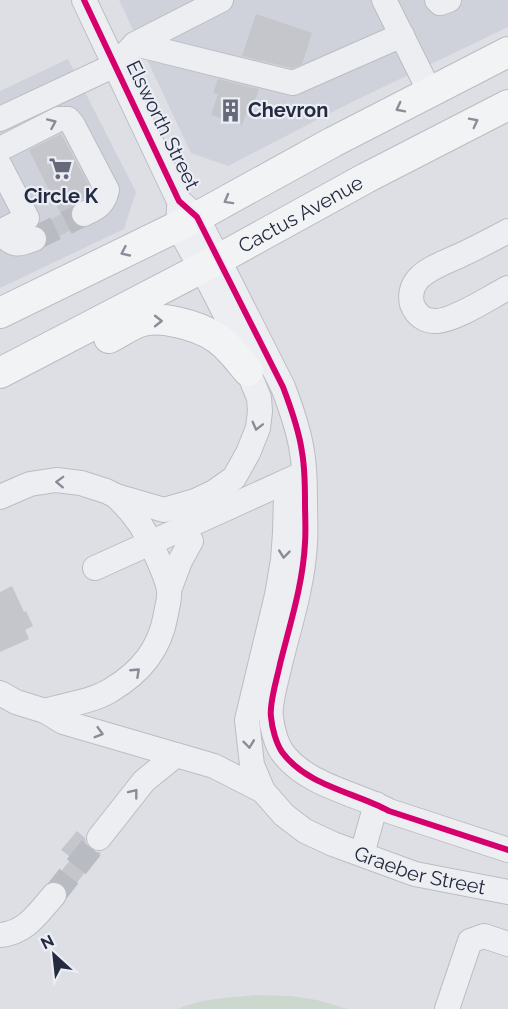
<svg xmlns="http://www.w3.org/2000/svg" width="508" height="1009" viewBox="0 0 508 1009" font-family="Raleway,sans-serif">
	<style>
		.built { fill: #cfd2db }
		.green { fill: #ccd8ce }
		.building { fill: #c4c6cb }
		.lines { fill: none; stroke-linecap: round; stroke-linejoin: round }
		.minor-tunnel { stroke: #b9bbc3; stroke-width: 24; stroke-dasharray: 24 12; stroke-linecap: butt }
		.minor-casing { stroke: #bcbdc2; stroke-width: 26 }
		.major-casing { stroke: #babcc2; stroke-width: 32 }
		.minor { stroke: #edeef1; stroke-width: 24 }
		.major { stroke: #f2f3f5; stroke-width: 30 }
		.cycleway-casing { stroke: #ebedf5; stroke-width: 10 }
		.cycleway { stroke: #d6006c; stroke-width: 6 }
		.oneway { stroke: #8b8e9a }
		.oneway2 { stroke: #888c98 }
		.labels { text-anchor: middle; stroke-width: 4.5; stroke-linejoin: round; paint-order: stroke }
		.poi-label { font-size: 20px; font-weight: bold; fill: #242a3f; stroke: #ebedf5; text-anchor: start }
		.street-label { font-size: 20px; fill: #242a3f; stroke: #ebedf5 }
	</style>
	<rect width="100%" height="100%" fill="#dedfe4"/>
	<g class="built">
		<path d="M 119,0 L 508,0 L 508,27 L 350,103 L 228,166 L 191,153 Z"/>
		<path d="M 68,59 L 136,192 L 124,229 L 0,288 L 0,91 Z"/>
	</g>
	<path class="green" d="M 256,995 L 291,996 L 317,1000 L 348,1009 L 178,1009 C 201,998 230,998 256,995 Z"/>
	<g class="building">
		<path d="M 256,14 L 312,33 L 302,64 L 292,68 L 242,56 Z"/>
		<path d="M 218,79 L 259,89 L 253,106 L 249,105 L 242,125 L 211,115 L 218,94 L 213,93 Z"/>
		<path d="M 61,134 L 92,191 L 89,195 L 77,202 L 72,207 L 70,213 L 71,220 L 78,226 L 48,242 L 47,234 L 44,228 L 39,226 L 61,214 L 29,150 Z"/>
		<path d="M 12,586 L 24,612 L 26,611 L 33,626 L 25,630 L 29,639 L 0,652 L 0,592 Z"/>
		<path d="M 77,831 L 85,838 L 86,844 L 90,849 L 96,852 L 101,852 L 68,894 L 67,890 L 64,885 L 57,881 L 53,881 L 72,858 L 61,850 Z"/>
	</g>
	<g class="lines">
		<g class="minor-tunnel">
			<path d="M 34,239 L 84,214"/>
			<path d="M 54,895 L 99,838"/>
		</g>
		<defs>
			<g id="minor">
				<path d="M 84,0 L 179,201 L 197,217 L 283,387 C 291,408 299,430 302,452 C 305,469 305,485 305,502 C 305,516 306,530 305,543 C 303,584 290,624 280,664 C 277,679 269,703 271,717 C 272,728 276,743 282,752 C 307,786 354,792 389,811 L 508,850"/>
				<path d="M 384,0 L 430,92"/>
				<path d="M 437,0 L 440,3 L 449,0"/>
				<path d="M 135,44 L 293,83 L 402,35"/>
				<path d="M 0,119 L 115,65 L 135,44 L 221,0"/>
				<path d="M 0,149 L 59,119 L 68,119 L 73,125 L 107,190 C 104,205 96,208 84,214"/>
				<path d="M 0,166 L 27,218 L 0,232"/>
				<path d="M 508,231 C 493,239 478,247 463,254 C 449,261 429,267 418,279 C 412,286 410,295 412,304 C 416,315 425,322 437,321 C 456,320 490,297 508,288"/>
				<path d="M 1,232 C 12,247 18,245 34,239"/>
				<path id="s1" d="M 286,495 L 285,533 L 283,560 L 277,595 L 247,720 L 252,765 L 263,791 L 284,815 L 305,831 L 333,844 L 415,874 L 508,892"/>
				<path d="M 0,497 L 30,484 L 56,480 L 81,483 L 106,491 L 116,496 L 164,510 L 195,501 L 214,492 L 234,478 L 248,453 L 258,428 L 260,411 L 259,398 L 248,371 L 237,337 L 211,286 L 178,227 L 179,208"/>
				<path d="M 95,568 L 300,475"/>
				<path d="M 169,590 L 180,561 L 191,541"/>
				<path d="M 0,693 L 16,702 L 45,711 L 63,722 L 214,766 L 263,791"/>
				<path d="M 45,711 C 67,704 92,702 111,690 C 141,672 160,649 166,614 C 167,607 170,598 169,591 C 168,578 146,531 137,520 C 131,511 123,503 116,496"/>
				<path d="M 99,838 L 144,781 L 176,755"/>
				<path d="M 362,854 L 376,804"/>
				<path d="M 0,935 C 26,933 38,913 54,895"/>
				<path d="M 447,1009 L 470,941 L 484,936 L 508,944"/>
			</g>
			<g id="major">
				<path d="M 0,313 L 197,217 L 333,142 L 508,52"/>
				<path d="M 109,338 C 119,333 129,326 139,322 C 159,315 197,325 215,337 C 228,345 238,359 248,371"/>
				<path id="s2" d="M 0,373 L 219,259 L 366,178 L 508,105"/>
			</g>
		</defs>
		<use href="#minor" class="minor-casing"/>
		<use href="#major" class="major-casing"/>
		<use href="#minor" class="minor"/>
		<use href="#major" class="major"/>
		<defs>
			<path id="cycleway" d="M 84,0 L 179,201 L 197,217 L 283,387 C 291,408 299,430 302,452 C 305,469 305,485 305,502 C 305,516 306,530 305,543 C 303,584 290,624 280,664 C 277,679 269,703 271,717 C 272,728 276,743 282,752 C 307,786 354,792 389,811 L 508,850"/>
		</defs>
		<use href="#cycleway" class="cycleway-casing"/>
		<use href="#cycleway" class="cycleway"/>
	</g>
	<defs><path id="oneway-chevron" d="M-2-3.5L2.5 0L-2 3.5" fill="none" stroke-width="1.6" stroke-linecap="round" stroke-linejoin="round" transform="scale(1.5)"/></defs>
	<g class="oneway">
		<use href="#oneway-chevron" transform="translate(400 108) rotate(153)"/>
		<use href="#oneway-chevron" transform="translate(474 122) rotate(-27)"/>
		<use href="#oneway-chevron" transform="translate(228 200) rotate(151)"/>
		<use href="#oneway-chevron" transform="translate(125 252) rotate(155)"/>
		<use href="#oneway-chevron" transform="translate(158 321)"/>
	</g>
	<g class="oneway2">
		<use href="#oneway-chevron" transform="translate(52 123) rotate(-24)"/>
		<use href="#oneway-chevron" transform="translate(257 426) rotate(104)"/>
		<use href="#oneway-chevron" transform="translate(60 482) rotate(-178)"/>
		<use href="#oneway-chevron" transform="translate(284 554) rotate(96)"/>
		<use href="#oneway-chevron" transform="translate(136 672) rotate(-43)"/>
		<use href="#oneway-chevron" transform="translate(99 733) rotate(16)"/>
		<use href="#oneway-chevron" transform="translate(249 744) rotate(83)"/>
		<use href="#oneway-chevron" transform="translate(134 793) rotate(-52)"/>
	</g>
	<defs>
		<symbol id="building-bare" viewBox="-9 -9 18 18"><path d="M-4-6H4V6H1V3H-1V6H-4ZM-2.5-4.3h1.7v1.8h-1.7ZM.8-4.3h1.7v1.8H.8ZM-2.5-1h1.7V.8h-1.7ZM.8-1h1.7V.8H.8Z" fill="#656979" stroke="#ebedf5" stroke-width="2.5" paint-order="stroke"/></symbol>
		<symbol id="supermarket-bare" viewBox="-9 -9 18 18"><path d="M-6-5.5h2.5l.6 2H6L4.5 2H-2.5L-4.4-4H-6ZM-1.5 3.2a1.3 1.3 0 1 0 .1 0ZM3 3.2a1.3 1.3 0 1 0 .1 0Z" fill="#656979" stroke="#ebedf5" stroke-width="2.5" paint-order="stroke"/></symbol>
	</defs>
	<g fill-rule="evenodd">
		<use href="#building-bare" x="214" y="94" width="33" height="33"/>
		<use href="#supermarket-bare" x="44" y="152" width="33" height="33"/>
	</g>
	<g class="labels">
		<g class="poi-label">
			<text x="248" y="117">Chevron</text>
			<text x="61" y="203" text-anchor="middle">Circle K</text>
		</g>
		<g class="street-label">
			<text transform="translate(163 125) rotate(64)" y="7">Elsworth Street</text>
			<text dy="7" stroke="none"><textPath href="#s2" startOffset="340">Cactus Avenue</textPath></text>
			<text dy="7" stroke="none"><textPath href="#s1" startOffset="483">Graeber Street</textPath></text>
		</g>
	</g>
	<g transform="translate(54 955) rotate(333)" stroke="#ebedf5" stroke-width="4.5" paint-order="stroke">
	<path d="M0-4.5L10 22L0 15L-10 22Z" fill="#242a3f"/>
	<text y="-9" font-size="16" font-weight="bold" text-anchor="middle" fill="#242a3f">N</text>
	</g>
</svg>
